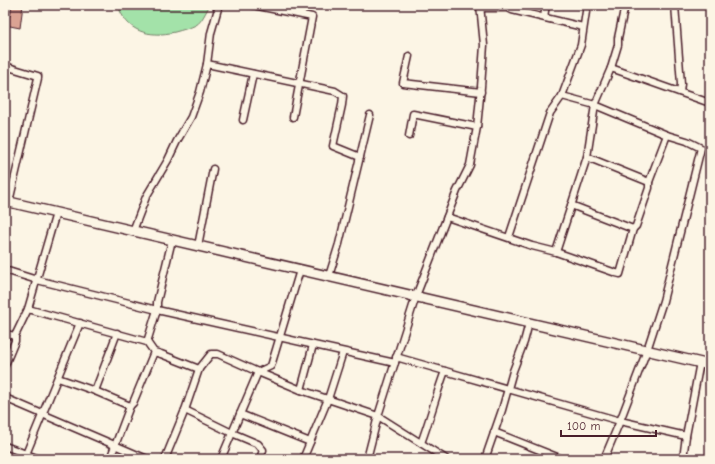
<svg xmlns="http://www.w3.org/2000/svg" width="715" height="464" viewBox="0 0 715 464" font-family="'Comic Neue',sans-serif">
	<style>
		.green { fill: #a3e2a9; stroke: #76806a }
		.building { fill: #dba393; stroke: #4a1f2b }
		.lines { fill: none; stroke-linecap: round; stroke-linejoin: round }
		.minor-casing { stroke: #4a1f2b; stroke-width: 9 }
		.secondary-casing { stroke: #4a1f2b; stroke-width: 12 }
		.minor { stroke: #fcf5e5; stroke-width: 6 }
		.secondary { stroke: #fcf5e5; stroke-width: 9 }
	</style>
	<rect width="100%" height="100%" fill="#fcf5e5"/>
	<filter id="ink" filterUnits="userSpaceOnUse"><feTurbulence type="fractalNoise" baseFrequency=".025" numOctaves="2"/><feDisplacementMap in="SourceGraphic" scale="8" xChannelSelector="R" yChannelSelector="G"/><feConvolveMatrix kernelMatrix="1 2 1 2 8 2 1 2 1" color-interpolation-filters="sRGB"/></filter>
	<g filter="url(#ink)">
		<path class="green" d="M 118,5 L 210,5 C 206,11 202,22 196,25 C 190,28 182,30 175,32 C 149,38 126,32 118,5 Z"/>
		<path class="building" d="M 12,5 L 23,5 L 20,28 L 5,25 L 5,15 L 10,16 Z"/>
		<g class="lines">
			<defs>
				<g id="minor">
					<path d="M 253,5 L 312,17 L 293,117"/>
					<path d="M 675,5 L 681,84 L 680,92"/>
					<path d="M 480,8 L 508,8 L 512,10 L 583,27"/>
					<path d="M 544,17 L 546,5"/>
					<path d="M 409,56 L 403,83 L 481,92"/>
					<path d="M 207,64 L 335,91 L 343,96 L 342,105 L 333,146 L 360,157"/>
					<path d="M 5,66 L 38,76 L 38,78 L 9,202"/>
					<path d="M 611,68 L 710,103"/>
					<path d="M 243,120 L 253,74"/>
					<path d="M 409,136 L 413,114 L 477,127"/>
					<path d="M 587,157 L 649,182"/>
					<path d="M 571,205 L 633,229"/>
					<path d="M 447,217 L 532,246 L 556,252 L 616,273 L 620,274 L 633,229 L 636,226 L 649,188 L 649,182 L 667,135"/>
					<path d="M 133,231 L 146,197 L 168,160 L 177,141 L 191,117 L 200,92 L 207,64 L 211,33 L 219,5"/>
					<path d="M 509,237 L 550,113 L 562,96 L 581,45 L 587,5"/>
					<path d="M 198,246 L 213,169"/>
					<path d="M 556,252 L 587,157 L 595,105 L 611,68 L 618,45 L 618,38 L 625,5"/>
					<path d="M 5,270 L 37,280 L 157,310 L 395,363"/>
					<path d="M 329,276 L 339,244 L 370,115"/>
					<path d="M 28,309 L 147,342 L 154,352 L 161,354 L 199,369"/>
					<path d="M 5,334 L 15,336"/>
					<path d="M 147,342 L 157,310 L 157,302 L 172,240"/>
					<path d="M 396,357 L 445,371 C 436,395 430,419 421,443"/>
					<path d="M 5,365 L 15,341 L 15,336 L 28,309 L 56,213"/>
					<path d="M 445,371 L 620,421 L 647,350 L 663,301 L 701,148 L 687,141 L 667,135 L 595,105 L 562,96"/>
					<path d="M 58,378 L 95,391 L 130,406"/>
					<path d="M 301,390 L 313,345"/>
					<path d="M 95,391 L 117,333"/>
					<path d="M 5,398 L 147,459"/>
					<path d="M 185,410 L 232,433 L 258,444 L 263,450 L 260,459"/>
					<path d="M 240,414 L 310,442"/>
					<path d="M 494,432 L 562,459"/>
					<path d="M 5,446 L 39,459"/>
					<path d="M 24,459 L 80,323"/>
					<path d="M 110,459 L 130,406 L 133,403 L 154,352"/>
					<path d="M 165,459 L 185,410 L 199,369 L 211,354 L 218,354 L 258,372 L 271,366 L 300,270"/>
					<path d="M 221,459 L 258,372 L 301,390 L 378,416 L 416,296 L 457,191 L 470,165 L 477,127 L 481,87 L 484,45 L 480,5"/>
					<path d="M 303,459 L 328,399 L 343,352"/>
					<path d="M 367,459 L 378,416 L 446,459"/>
					<path d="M 485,459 L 502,410 L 513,371 L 524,342 L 529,323"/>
					<path d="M 604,459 L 620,421 L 686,436 L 700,362"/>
					<path d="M 683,459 L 686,436"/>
				</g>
				<path id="secondary" d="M 5,201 L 710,365"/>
			</defs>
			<use href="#minor" class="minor-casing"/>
			<use href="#secondary" class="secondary-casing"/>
			<use href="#minor" class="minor"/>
			<use href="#secondary" class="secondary"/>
		</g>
	</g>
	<rect width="715" height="464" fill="none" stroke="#fcf5e5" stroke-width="20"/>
	<rect x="10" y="10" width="695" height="444" fill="none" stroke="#4a1f2b" stroke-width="1.5" filter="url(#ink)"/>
	<path d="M561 430v6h95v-6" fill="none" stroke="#4a1f2b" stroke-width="2"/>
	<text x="567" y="430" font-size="12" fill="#4a1f2b" stroke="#fcf5e5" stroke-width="3" paint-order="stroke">100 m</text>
</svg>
